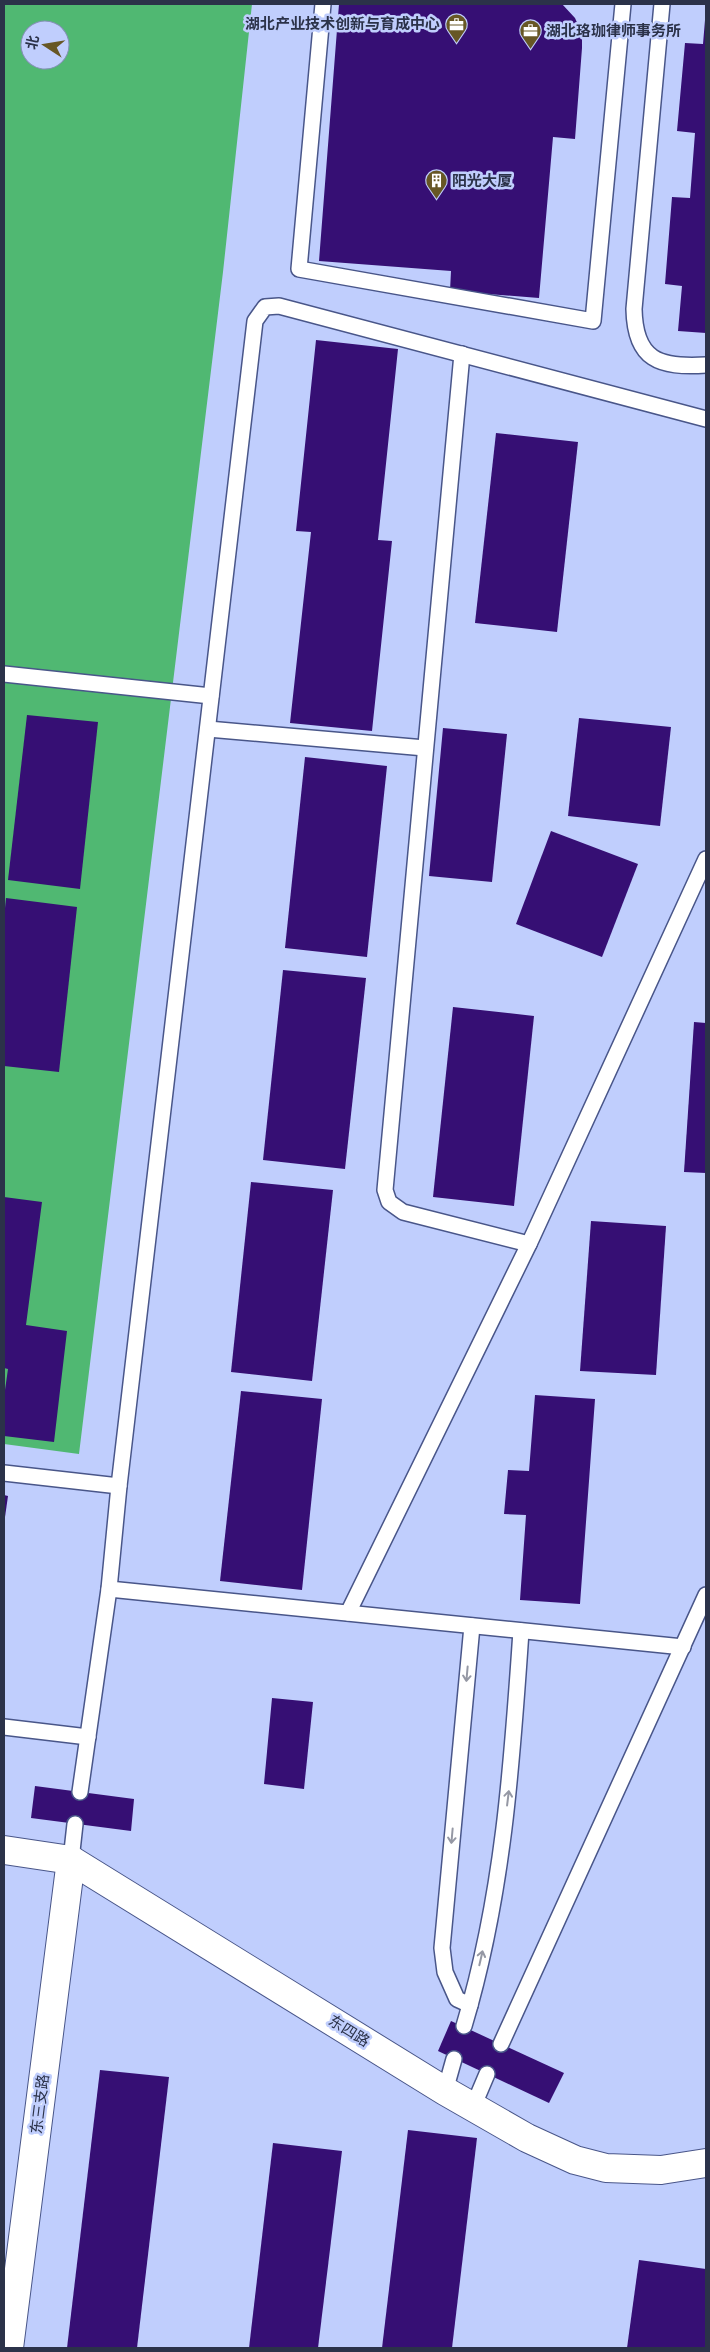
<svg xmlns="http://www.w3.org/2000/svg" width="710" height="2352" viewBox="0 0 710 2352" font-family="Commissioner,'Noto Sans SC',sans-serif">
	<style>
		.green { fill: #50b872; fill-rule: evenodd }
		.building { fill: #360f74 }
		.lines { fill: none; stroke-linecap: round; stroke-linejoin: round }
		.lane-casing { stroke: #495689; stroke-width: 18 }
		.street-casing { stroke: #495689; stroke-width: 30 }
		.lane { stroke: #fff; stroke-width: 15 }
		.street { stroke: #fff; stroke-width: 28 }
		.oneway { stroke: #9598a4 }
		.labels { text-anchor: middle; stroke-width: 5; stroke-linejoin: round; paint-order: stroke }
		.poi-label { font-size: 15px; font-weight: bold; fill: #2b3249; stroke: #c0cefd; text-anchor: start }
		.street-label { font-size: 15px; fill: #2b3249; stroke: #c0cefd }
	</style>
	<rect width="100%" height="100%" fill="#c0cefd"/>
	<path class="green" d="M 4,4 L 252,4 L 223,272 L 79,1454 L 4,1444 ZM 30,30 L 60,30 L 60,60 L 30,60 Z"/>
	<g class="building">
		<path d="M 339,4 L 562,4 L 575,18 L 582,34 L 582,48 L 575,139 L 553,137 L 539,298 L 450,291 L 451,271 L 319,261 Z"/>
		<path d="M 705,20 L 706,20 L 706,333 L 678,331 L 682,286 L 665,284 L 672,197 L 690,198 L 695,133 L 677,131 L 685,43 L 703,44 Z"/>
		<path d="M 316,340 L 398,349 L 378,540 L 392,541 L 372,731 L 290,723 L 311,532 L 296,531 Z"/>
		<path d="M 496,433 L 578,442 L 557,632 L 475,623 Z"/>
		<path d="M 27,715 L 98,722 L 80,889 L 8,880 Z"/>
		<path d="M 579,718 L 671,727 L 660,826 L 568,816 Z"/>
		<path d="M 443,728 L 507,734 L 492,882 L 429,876 Z"/>
		<path d="M 305,757 L 387,766 L 367,957 L 285,948 Z"/>
		<path d="M 551,831 L 638,864 L 602,957 L 516,924 Z"/>
		<path d="M 6,898 L 77,907 L 59,1072 L 4,1066 L 4,918 Z"/>
		<path d="M 283,970 L 366,978 L 345,1169 L 263,1160 Z"/>
		<path d="M 453,1007 L 534,1016 L 514,1206 L 433,1197 Z"/>
		<path d="M 694,1022 L 706,1023 L 706,1173 L 684,1172 Z"/>
		<path d="M 251,1182 L 333,1190 L 312,1381 L 231,1372 Z"/>
		<path d="M 4,1197 L 42,1202 L 26,1325 L 67,1331 L 54,1442 L 4,1436 L 4,1397 L 8,1369 L 4,1368 Z"/>
		<path d="M 591,1221 L 666,1226 L 656,1375 L 580,1371 Z"/>
		<path d="M 241,1391 L 322,1399 L 302,1590 L 220,1581 Z"/>
		<path d="M 535,1395 L 595,1399 L 580,1604 L 520,1600 L 526,1515 L 504,1514 L 508,1470 L 529,1471 Z"/>
		<path d="M 4,1495 L 8,1496 L 5,1517 L 4,1517 Z"/>
		<path d="M 272,1698 L 313,1702 L 304,1789 L 264,1784 Z"/>
		<path d="M 35,1786 L 134,1799 L 131,1831 L 31,1818 Z"/>
		<path d="M 451,2021 L 564,2073 L 549,2103 L 438,2051 Z"/>
		<path d="M 100,2070 L 169,2077 L 137,2348 L 67,2348 Z"/>
		<path d="M 408,2130 L 477,2138 L 452,2348 L 382,2348 Z"/>
		<path d="M 273,2143 L 342,2151 L 318,2348 L 249,2348 Z"/>
		<path d="M 639,2260 L 706,2269 L 706,2348 L 627,2348 Z"/>
	</g>
	<g class="lines">
		<defs>
			<g id="lane">
				<path d="M 323,4 L 299,269 L 593,321 L 623,4"/>
				<path d="M 662,4 L 634,309 C 635,360 659,368 706,365"/>
				<path d="M 462,354 L 385,1190 L 389,1202 L 403,1212 L 529,1244"/>
				<path d="M 4,674 L 211,696"/>
				<path d="M 208,729 L 425,748"/>
				<path d="M 4,1473 L 119,1486"/>
				<path d="M 109,1589 L 683,1647"/>
				<path d="M 348,1613 L 529,1244 L 706,859"/>
				<path d="M 4,1727 L 88,1737"/>
				<path d="M 80,1792 L 109,1589 L 119,1486 L 255,321 L 265,307 L 279,306 L 706,419"/>
				<path d="M 71,1860 L 75,1824"/>
				<path d="M 470,2005 L 457,1999 L 445,1972 L 442,1948 L 472,1626"/>
				<path d="M 464,2026 C 503,1896 512,1765 521,1631"/>
				<path d="M 501,2044 L 706,1595"/>
				<path d="M 445,2091 L 454,2059"/>
				<path d="M 473,2107 L 487,2074"/>
			</g>
			<g id="street">
				<path d="M 4,1850 L 71,1860 L 445,2091 L 527,2138 L 575,2160 L 606,2168 L 661,2170 L 706,2163"/>
				<path d="M 9,2348 L 71,1860"/>
			</g>
		</defs>
		<use href="#lane" class="lane-casing"/>
		<use href="#street" class="street-casing"/>
		<use href="#lane" class="lane"/>
		<use href="#street" class="street"/>
	</g>
	<defs><path id="oneway-shaft" d="M-6 0H5M1.5-3L5.5 0L1.5 3" fill="none" stroke-width="1.6" stroke-linecap="round" stroke-linejoin="round" transform="scale(1.25)"/></defs>
	<g class="oneway">
		<use href="#oneway-shaft" transform="translate(467 1674) rotate(95)"/>
		<use href="#oneway-shaft" transform="translate(508 1798) rotate(-83)"/>
		<use href="#oneway-shaft" transform="translate(452 1836) rotate(95)"/>
		<use href="#oneway-shaft" transform="translate(481 1958) rotate(-77)"/>
	</g>
	<defs>
		<symbol id="office-pin" viewBox="-11 -11 22 30"><path d="M0 17L-7.5 6A9.5 9.5 0 1 1 7.5 6Z" fill="#675725" stroke="#c0cefd"/><path d="M-6-3h4V-5.5h4V-3h4V5H-6ZM-1-4.5V-3h2v-1.5ZM-6 0V1H6V0Z" fill="#fff"/></symbol>
		<symbol id="building-pin" viewBox="-11 -11 22 30"><path d="M0 17L-7.5 6A9.5 9.5 0 1 1 7.5 6Z" fill="#675725" stroke="#c0cefd"/><path d="M-4-6H4V6H1V3H-1V6H-4ZM-2.5-4.3h1.7v1.8h-1.7ZM.8-4.3h1.7v1.8H.8ZM-2.5-1h1.7V.8h-1.7ZM.8-1h1.7V.8H.8Z" fill="#fff"/></symbol>
	</defs>
	<g fill-rule="evenodd">
		<use href="#office-pin" x="444" y="12" width="25" height="34"/>
		<use href="#office-pin" x="518" y="18" width="25" height="34"/>
		<use href="#building-pin" x="424" y="168" width="25" height="34"/>
	</g>
	<g class="labels">
		<g class="poi-label">
			<text x="440" y="29" text-anchor="end">湖北产业技术创新与育成中心</text>
			<text x="546" y="36">湖北珞珈律师事务所</text>
			<text x="452" y="186">阳光大厦</text>
		</g>
		<g class="street-label">
			<text transform="translate(349 2031) rotate(32)" y="5">东四路</text>
			<text transform="translate(40 2104) rotate(-83)" y="5">东三支路</text>
		</g>
	</g>
	<rect width="710" height="2352" fill="none" stroke="#2b3249" stroke-width="10"/>
	<g transform="translate(45 45) rotate(282)"><circle r="24" fill="#c0cefd" stroke="#8490b5"/>
	<path d="M0-4L9 19L0 12L-9 19Z" fill="#675725"/>
	<text y="-8" font-size="14" font-weight="bold" text-anchor="middle" fill="#2b3249">北</text>
	</g>
</svg>
